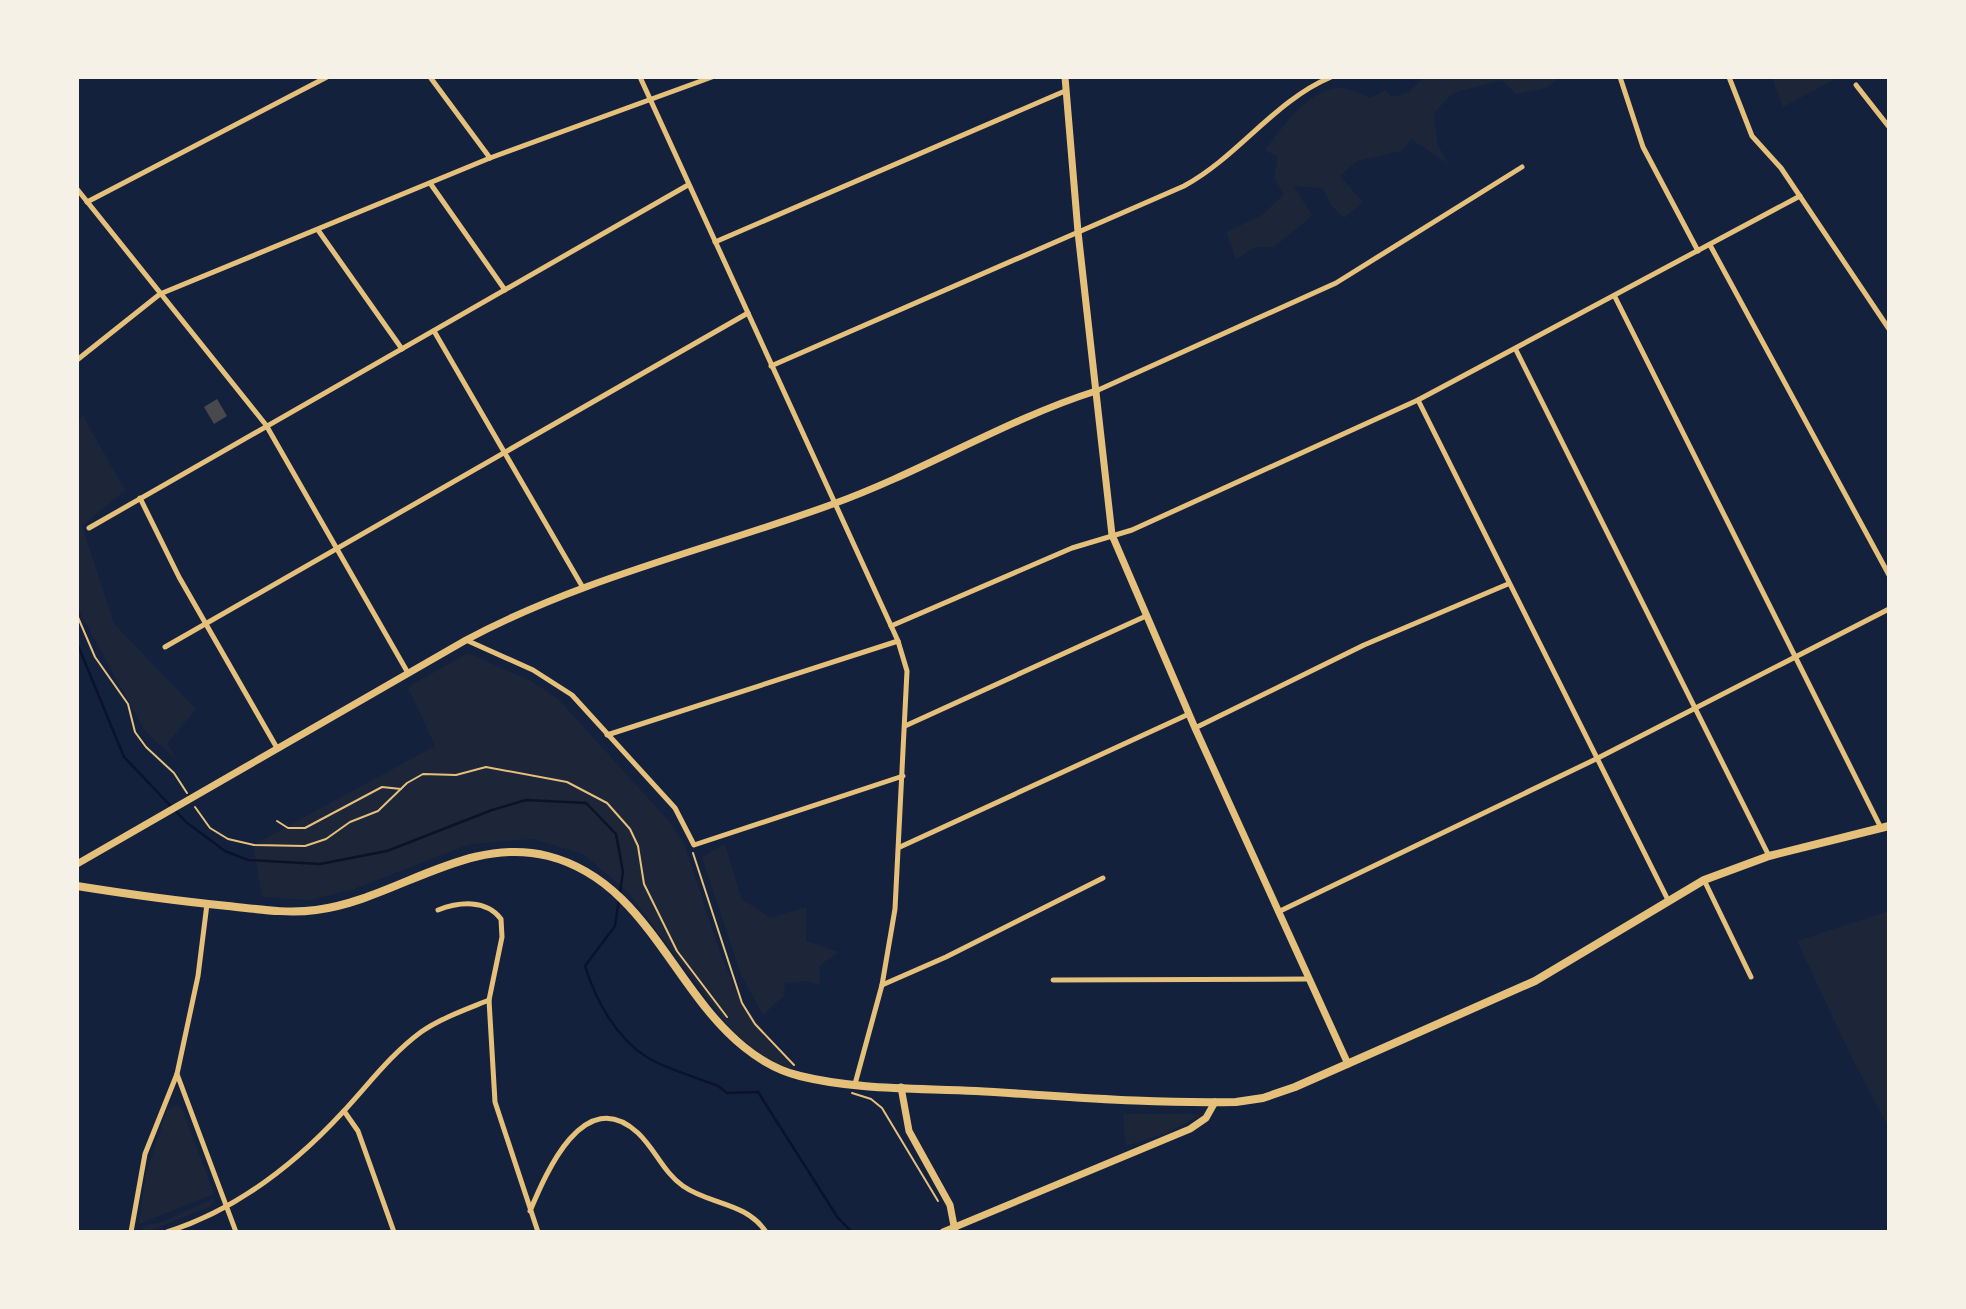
<svg xmlns="http://www.w3.org/2000/svg" width="1966" height="1309" viewBox="0 0 1966 1309" font-family="'PT Sans Narrow',sans-serif">
	<style>
		.green { fill: #1d2539 }
		.lines { fill: none; stroke-linecap: round; stroke-linejoin: round }
		.stream { stroke: #0b132b; stroke-width: 2.5 }
		.building { fill: #48494c }
		.path { stroke: #e5c07b; stroke-width: 2 }
		.minor { stroke: #e5c07b; stroke-width: 5 }
		.tertiary { stroke: #e5c07b; stroke-width: 7 }
		.secondary { stroke: #e5c07b; stroke-width: 8 }
	</style>
	<rect width="100%" height="100%" fill="#14213d"/>
	<g class="green">
		<path d="M 1424,77 L 1560,77 L 1547,88 L 1516,94 L 1502,80 L 1453,93 L 1434,113 L 1437,143 L 1448,164 L 1411,139 L 1402,151 L 1357,161 L 1340,176 L 1363,203 L 1344,218 L 1331,205 L 1323,188 L 1294,186 L 1312,216 L 1274,247 L 1255,247 L 1236,259 L 1226,232 L 1262,215 L 1284,194 L 1274,178 L 1278,157 L 1265,150 C 1283,127 1307,90 1339,88 C 1348,87 1362,95 1371,98 L 1385,90 L 1392,97 L 1409,92 Z"/>
		<path d="M 1772,77 L 1839,77 L 1783,107 Z"/>
		<path d="M 83,416 L 125,490 L 82,526 L 114,624 L 196,709 L 167,743 L 176,759 L 145,731 L 77,607 L 77,424 Z"/>
		<path d="M 468,653 L 533,682 L 559,700 L 667,819 L 684,843 L 721,955 L 741,1002 L 791,1064 L 790,1070 L 760,1054 L 731,1030 L 629,893 L 583,854 L 534,839 L 470,844 L 354,889 L 309,900 L 262,897 L 253,845 L 435,746 L 408,687 Z"/>
		<path d="M 725,844 L 741,898 L 770,918 L 806,907 L 806,941 L 838,952 L 819,966 L 820,985 L 805,981 L 785,983 L 784,996 L 763,1015 L 742,977 L 702,857 Z"/>
		<path d="M 1889,911 L 1889,1128 L 1853,1060 L 1797,941 Z"/>
		<path d="M 177,1105 L 182,1109 L 214,1194 L 139,1224 L 146,1174 L 167,1110 Z"/>
		<path d="M 1123,1114 L 1192,1114 L 1200,1115 L 1167,1133 L 1126,1146 Z"/>
		<path d="M 215,1198 L 211,1206 L 147,1232 L 140,1227 L 162,1222 Z"/>
	</g>
	<g class="lines">
		<path class="stream" d="M 77,643 L 124,757 L 186,822 L 225,851 L 248,860 L 320,864 L 387,851 L 492,810 L 526,800 L 586,803 L 616,834 L 623,872 L 615,926 L 585,966 C 596,1001 616,1038 648,1058 C 669,1070 696,1077 718,1086 L 727,1093 L 758,1092 L 838,1218 L 852,1232"/>
	</g>
	<path class="building" d="M 217,399 L 227,416 L 214,424 L 204,407 Z"/>
	<g class="lines">
		<g class="path">
			<path d="M 77,615 L 95,657 L 128,704 L 135,732 L 146,747 L 174,773 L 187,793"/>
			<path d="M 195,807 L 210,828 L 228,839 L 254,845 L 305,846 L 326,839 L 350,822 L 378,811 L 407,783 L 423,774 L 456,775 L 486,767 L 567,782 L 607,803 L 630,829 L 638,846 L 644,884 L 677,951 L 727,1017"/>
			<path d="M 277,821 L 288,828 L 305,828 L 382,787 L 401,789"/>
			<path d="M 693,853 L 742,1003 L 755,1024 L 794,1065"/>
			<path d="M 852,1093 L 871,1099 L 882,1108 L 938,1201"/>
		</g>
		<g class="minor">
			<path d="M 430,77 L 490,158"/>
			<path d="M 640,77 L 898,641 L 907,671 L 895,909 L 882,985 L 855,1084"/>
			<path d="M 1620,77 L 1643,147 L 1698,251"/>
			<path d="M 1729,77 L 1752,136 L 1781,168 L 1889,329"/>
			<path d="M 1856,85 L 1889,127"/>
			<path d="M 430,183 L 505,290"/>
			<path d="M 77,189 L 266,425 L 408,673"/>
			<path d="M 87,202 L 327,77"/>
			<path d="M 318,230 L 402,349"/>
			<path d="M 715,242 L 1065,91"/>
			<path d="M 1710,245 L 1889,575"/>
			<path d="M 1615,297 L 1881,828"/>
			<path d="M 434,331 L 582,586"/>
			<path d="M 1516,350 L 1769,856"/>
			<path d="M 77,360 L 160,294 L 490,158 L 712,77"/>
			<path d="M 771,366 L 1184,186 C 1239,156 1274,101 1331,77"/>
			<path d="M 1096,391 L 1336,283 L 1522,167"/>
			<path d="M 1418,400 L 1668,900"/>
			<path d="M 140,498 L 179,577 L 277,748"/>
			<path d="M 89,528 L 688,185"/>
			<path d="M 891,626 L 1072,548 L 1132,530 L 1418,400 L 1800,196"/>
			<path d="M 466,640 L 533,670 L 572,695 L 675,808 L 694,845 L 903,776"/>
			<path d="M 165,647 L 748,313"/>
			<path d="M 905,726 L 1146,616"/>
			<path d="M 1195,728 L 1364,645 L 1508,584"/>
			<path d="M 607,735 L 898,641"/>
			<path d="M 900,847 L 1189,714"/>
			<path d="M 1704,880 L 1751,977"/>
			<path d="M 438,910 C 459,902 486,899 501,919 L 502,937 L 489,1000 L 495,1102 L 538,1232"/>
			<path d="M 1278,912 L 1596,759 L 1889,609"/>
			<path d="M 1053,980 L 1309,979"/>
			<path d="M 882,985 L 946,957 L 1103,878"/>
			<path d="M 177,1074 L 236,1232"/>
			<path d="M 344,1111 L 358,1131 L 394,1232"/>
			<path d="M 530,1211 C 546,1173 584,1083 638,1133 C 655,1149 664,1173 683,1186 C 710,1205 746,1202 766,1232"/>
			<path d="M 131,1232 L 145,1154 L 177,1074 L 198,976 L 207,904"/>
			<path d="M 167,1232 C 236,1210 293,1166 342,1113 C 369,1084 390,1055 421,1032 C 441,1018 467,1009 489,1000"/>
		</g>
		<g class="tertiary">
			<path d="M 1065,77 L 1078,232 L 1112,535 L 1195,728 L 1348,1064"/>
			<path d="M 77,864 L 466,640 C 582,578 710,549 833,504 C 922,472 1007,419 1096,391"/>
			<path d="M 901,1087 L 909,1131 L 950,1205 L 955,1231"/>
			<path d="M 943,1232 L 1190,1129 L 1206,1118 L 1215,1102"/>
		</g>
		<path class="secondary" d="M 77,886 C 127,894 177,901 228,906 C 257,909 287,914 316,910 C 395,900 466,835 548,856 C 646,881 672,989 744,1047 C 760,1060 779,1071 800,1076 C 856,1090 918,1088 976,1091 C 1062,1096 1150,1104 1236,1102 L 1263,1098 L 1295,1087 L 1535,981 L 1704,880 L 1769,856 L 1889,826"/>
	</g>
	<rect width="1966" height="1309" fill="none" stroke="#f6f1e7" stroke-width="158"/>
</svg>
